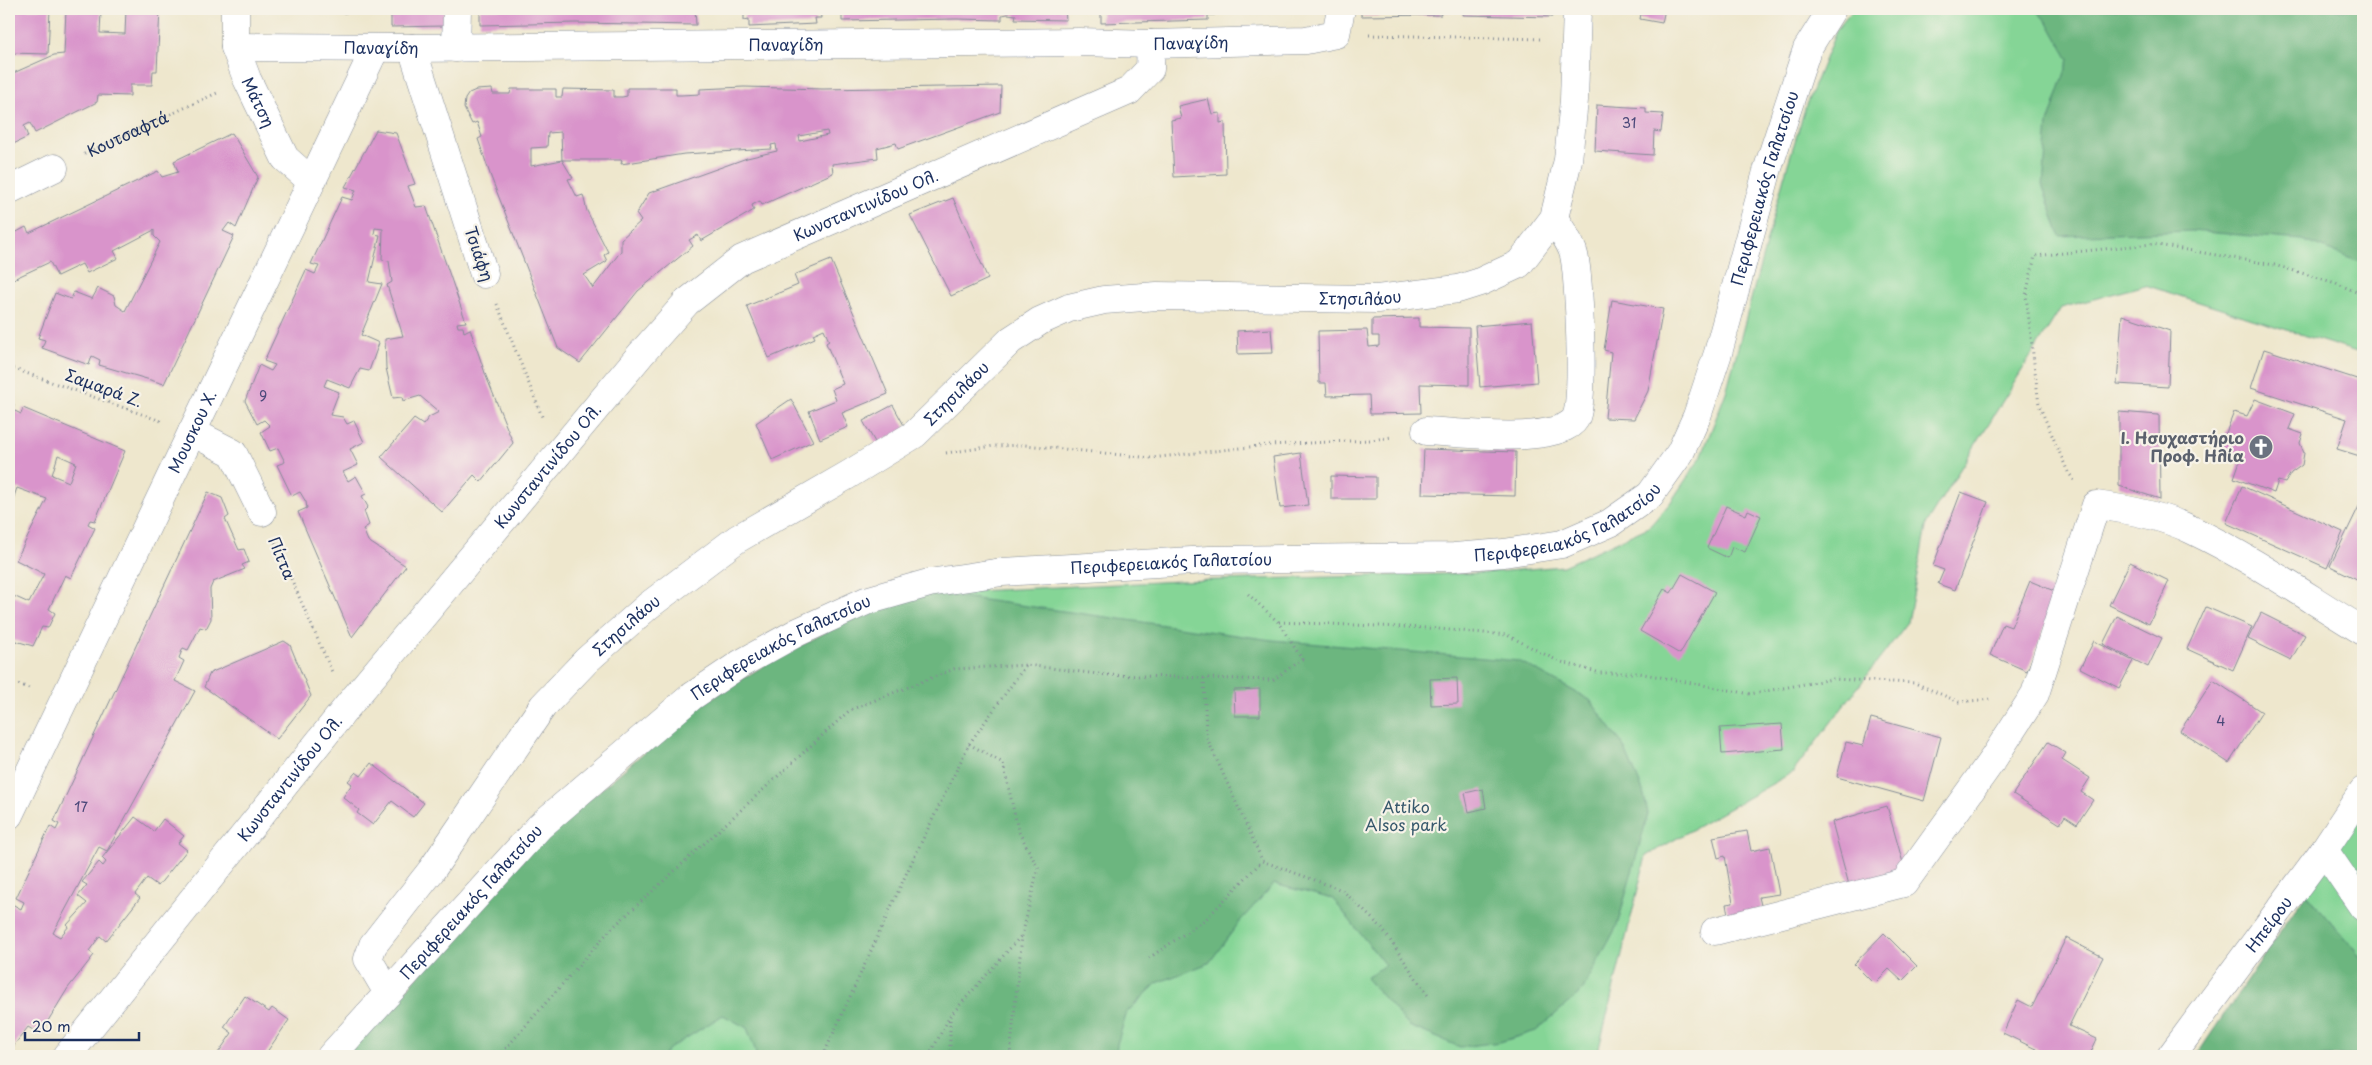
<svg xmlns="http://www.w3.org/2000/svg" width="2372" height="1065" viewBox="0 0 2372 1065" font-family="'Playpen Sans',sans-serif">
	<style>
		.green { fill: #85d596; stroke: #50827a }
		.forest { fill: #6cb67f; stroke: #44726e }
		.building { fill: #d994cb; fill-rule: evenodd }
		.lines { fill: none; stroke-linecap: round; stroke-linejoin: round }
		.minor-casing { stroke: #848b96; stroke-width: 29 }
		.path { stroke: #848b96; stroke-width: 3; stroke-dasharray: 1 4; stroke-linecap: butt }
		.minor { stroke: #fff; stroke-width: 28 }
		.labels { text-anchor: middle; stroke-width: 4.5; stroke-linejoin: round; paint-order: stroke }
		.number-label { font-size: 14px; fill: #4a4879 }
		.street-label { font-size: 16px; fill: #1b2f5e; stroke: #f7f3e8 }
		.worship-label { font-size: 16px; font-weight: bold; fill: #5b616d; stroke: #f7f3e8; text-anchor: end }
		.park-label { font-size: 16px; fill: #36586c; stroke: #f7f3e8 }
	</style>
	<rect width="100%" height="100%" fill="#f7f3e8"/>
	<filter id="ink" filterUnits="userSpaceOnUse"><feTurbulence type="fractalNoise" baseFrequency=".02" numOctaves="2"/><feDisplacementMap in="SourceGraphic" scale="10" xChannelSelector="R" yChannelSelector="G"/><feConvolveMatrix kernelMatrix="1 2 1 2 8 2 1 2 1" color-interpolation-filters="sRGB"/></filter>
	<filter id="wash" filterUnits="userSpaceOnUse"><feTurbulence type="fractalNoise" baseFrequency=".0096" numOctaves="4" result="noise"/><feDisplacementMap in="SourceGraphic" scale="20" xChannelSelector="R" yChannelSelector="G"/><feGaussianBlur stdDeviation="1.12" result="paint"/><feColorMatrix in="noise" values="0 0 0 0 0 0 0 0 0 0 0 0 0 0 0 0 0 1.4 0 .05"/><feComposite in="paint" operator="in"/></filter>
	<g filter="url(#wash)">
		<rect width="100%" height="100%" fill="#eee7cd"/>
		<g class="green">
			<path d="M 1854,9 L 2363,9 L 2363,354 L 2145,285 L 2061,308 L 1927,522 L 1908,622 L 1793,772 L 1646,856 L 1597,1056 L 346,1056 L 933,593 L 1180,581 L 1484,573 L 1563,566 L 1649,527 L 1670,503 L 1701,457 L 1726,392 L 1784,177 L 1806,105 L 1837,29 Z"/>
			<path d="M 2362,811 L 2363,822 L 2363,959 L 2306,893 Z"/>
		</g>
		<g class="forest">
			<path d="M 2035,9 L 2363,9 L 2363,263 L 2302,240 L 2191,231 L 2060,236 L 2043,187 L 2048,123 L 2069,60 L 2049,24 Z"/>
			<path d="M 933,593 L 1272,640 L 1519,661 L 1590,700 L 1623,745 L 1643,791 L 1648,814 L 1617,926 L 1582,991 L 1536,1031 L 1500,1042 L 1460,1047 L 1409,1026 L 1366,978 L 1385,965 L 1333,899 L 1274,884 L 1241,920 L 1209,963 L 1157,983 L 1127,1012 L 1117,1044 L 1116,1056 L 755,1056 L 756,1052 L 747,1028 L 723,1015 L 669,1049 L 663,1056 L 346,1056 L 537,844 L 696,708 L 765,665 L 865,611 Z"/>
			<path d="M 2306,893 L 2363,959 L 2363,1056 L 2196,1056 Z"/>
		</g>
		<g id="blocks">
			<g class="building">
				<path d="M 9,9 L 50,9 L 48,54 L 9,53 Z"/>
				<path d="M 126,9 L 160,9 L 157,71 L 153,71 L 152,85 L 130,85 L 130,96 L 98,95 L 97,102 L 35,133 L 30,123 L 24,126 L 28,137 L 9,146 L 9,75 L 54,55 L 64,54 L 66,10 L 101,12 L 100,33 L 125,34 Z"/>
				<rect x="318" y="9" width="28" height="4"/>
				<path d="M 391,9 L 444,9 L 444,26 L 391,27 Z"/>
				<path d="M 480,9 L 695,9 L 696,25 L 576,23 L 480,25 Z"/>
				<path d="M 744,9 L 820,9 L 821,18 L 815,18 L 816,24 L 749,27 L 749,19 L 744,20 Z"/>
				<path d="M 842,9 L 1065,9 L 1066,20 L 1015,19 L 1016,15 L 1008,14 L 1002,15 L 1002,20 L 956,19 L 842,21 Z"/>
				<path d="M 1101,9 L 1215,9 L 1215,15 L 1208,15 L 1208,20 L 1101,23 Z"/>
				<path d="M 1361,9 L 1455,9 L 1455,12 L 1440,12 L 1441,15 L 1361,16 Z"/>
				<path d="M 1464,9 L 1552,9 L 1552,17 L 1463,15 Z"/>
				<path d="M 1642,9 L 1665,9 L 1662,23 L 1640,19 Z"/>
				<path d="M 1001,86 L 1000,112 L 898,149 L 896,143 L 877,148 L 878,158 L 832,164 L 833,173 L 762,205 L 760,201 L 752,205 L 754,210 L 701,241 L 698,235 L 689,240 L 693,246 L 638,291 L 580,363 L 558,348 L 491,177 L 478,139 L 482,137 L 477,122 L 472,124 L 464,108 L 465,99 L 469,93 L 476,90 L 492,89 L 493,94 L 510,94 L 511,89 L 556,89 L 556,97 L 562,97 L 563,89 L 614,90 L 614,97 L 622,97 L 627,96 L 627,88 L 676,88 L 676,95 L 681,95 L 700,94 L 700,89 L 744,87 L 823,89 ZM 827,131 L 828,135 L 800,141 L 799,136 ZM 561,132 L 562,160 L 531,166 L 531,148 L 547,147 L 548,133 ZM 776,144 L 777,151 L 747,158 L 649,193 L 636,214 L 641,221 L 621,239 L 621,251 L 593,288 L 584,275 L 607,261 L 604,255 L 608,252 L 587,211 L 583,195 L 577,197 L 568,179 L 573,178 L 562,160 L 622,160 L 621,164 L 684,154 L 772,149 L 771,145 Z"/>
				<path d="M 1208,99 L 1212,114 L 1220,113 L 1220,123 L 1225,122 L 1226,174 L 1174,177 L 1171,120 L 1181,118 L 1178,106 Z"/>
				<path d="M 1597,105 L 1646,108 L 1646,113 L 1663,114 L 1661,132 L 1654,131 L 1653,155 L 1595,151 Z"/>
				<path d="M 376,130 L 396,133 L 415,184 L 408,186 L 416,207 L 426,206 L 466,322 L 457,323 L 458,327 L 463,327 L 464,332 L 470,329 L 486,376 L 513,443 L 481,482 L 474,475 L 442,512 L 381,457 L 414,419 L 423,425 L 429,417 L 439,412 L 420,396 L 403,401 L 402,397 L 393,398 L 386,368 L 385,339 L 403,336 L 387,285 L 392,282 L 389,261 L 382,260 L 383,229 L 375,228 L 374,234 L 380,235 L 369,282 L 382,284 L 361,335 L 379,343 L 369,371 L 360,369 L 350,388 L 327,379 L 324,386 L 339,392 L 330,415 L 343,417 L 347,424 L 354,421 L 364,442 L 350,449 L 358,465 L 343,472 L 348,481 L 356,476 L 366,494 L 362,496 L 368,507 L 364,511 L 369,525 L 363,529 L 368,541 L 406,566 L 352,637 L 298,512 L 307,508 L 306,502 L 300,492 L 292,496 L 277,465 L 285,462 L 278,448 L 270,451 L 261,432 L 270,426 L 264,420 L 257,424 L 245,401 L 259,365 L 271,371 L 275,365 L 264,361 L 306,270 L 315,274 L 319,266 L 311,264 L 342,197 L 352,200 L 356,190 L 345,187 Z"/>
				<path d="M 232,133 L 258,177 L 236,228 L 229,223 L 223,231 L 234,236 L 164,384 L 99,365 L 100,360 L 92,356 L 89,365 L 42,348 L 45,340 L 38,338 L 55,293 L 71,299 L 74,292 L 92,299 L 98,288 L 114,296 L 116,305 L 125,311 L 160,242 L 154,236 L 154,230 L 114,251 L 118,258 L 87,273 L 82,264 L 57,276 L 50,262 L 9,281 L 9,236 L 26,227 L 29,233 L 158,171 L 162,177 L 178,172 L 174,161 Z"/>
				<path d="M 953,198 L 988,279 L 951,296 L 910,215 Z"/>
				<path d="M 831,260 L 888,394 L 842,413 L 848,427 L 820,439 L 809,411 L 836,400 L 832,389 L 843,384 L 826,343 L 829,341 L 824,329 L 813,334 L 815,338 L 769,358 L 747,306 L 798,285 L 794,275 Z"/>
				<path d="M 1612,300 L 1663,309 L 1648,391 L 1634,419 L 1605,418 L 1611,352 L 1604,350 Z"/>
				<path d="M 2122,315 L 2170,331 L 2168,387 L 2117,384 Z"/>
				<path d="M 1419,318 L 1419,327 L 1469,328 L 1469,385 L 1420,384 L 1421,413 L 1370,414 L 1369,395 L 1327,396 L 1326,383 L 1319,383 L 1318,331 L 1367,330 L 1369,347 L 1379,346 L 1379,336 L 1372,336 L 1372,319 Z"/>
				<path d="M 1532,321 L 1537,382 L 1480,387 L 1475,326 Z"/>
				<path d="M 1271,329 L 1273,353 L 1238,354 L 1237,331 Z"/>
				<path d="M 2264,349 L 2363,381 L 2363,457 L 2337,449 L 2347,419 L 2251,388 Z"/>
				<path d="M 791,399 L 813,441 L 772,460 L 756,423 Z"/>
				<path d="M 2255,399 L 2295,414 L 2289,429 L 2303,434 L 2300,443 L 2304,453 L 2302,465 L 2291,473 L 2285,483 L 2278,481 L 2274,493 L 2234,478 L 2241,458 L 2219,451 L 2234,412 L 2247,416 Z"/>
				<path d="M 9,402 L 14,404 L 13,410 L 21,414 L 23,408 L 125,451 L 95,521 L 90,520 L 88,524 L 95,528 L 71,578 L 65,575 L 49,609 L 55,613 L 48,628 L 42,627 L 33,646 L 9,639 L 9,594 L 29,603 L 44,574 L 16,560 L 47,499 L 17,488 L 11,505 L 9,504 ZM 58,455 L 76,463 L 69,482 L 52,475 Z"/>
				<path d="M 893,405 L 906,429 L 876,444 L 863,421 Z"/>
				<path d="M 2119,412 L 2159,415 L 2160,499 L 2119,486 Z"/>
				<path d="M 1424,449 L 1516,452 L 1515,496 L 1422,494 Z"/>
				<path d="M 1301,453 L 1308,505 L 1280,508 L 1273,457 Z"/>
				<path d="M 1331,476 L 1376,477 L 1376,499 L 1331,499 Z"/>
				<path d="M 2242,486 L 2343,532 L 2327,568 L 2226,523 Z"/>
				<path d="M 208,492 L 222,498 L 229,516 L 225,519 L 239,550 L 244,549 L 249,562 L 242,565 L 245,569 L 213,582 L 210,589 L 211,619 L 206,629 L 200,627 L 188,650 L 183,648 L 179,658 L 184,661 L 175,681 L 195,691 L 107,851 L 99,847 L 53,933 L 60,937 L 69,926 L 67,925 L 87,903 L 78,896 L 87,885 L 82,882 L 99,862 L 103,866 L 106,862 L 102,858 L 135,817 L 154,831 L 163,819 L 184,836 L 178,843 L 187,850 L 158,886 L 147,878 L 135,894 L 140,898 L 106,941 L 100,936 L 89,951 L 94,955 L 68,988 L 40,1034 L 28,1027 L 9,1052 L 9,912 L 12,904 L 21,909 L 24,902 L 16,898 L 50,826 L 56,830 L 59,824 L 54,821 Z"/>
				<path d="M 1961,492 L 1988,502 L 1955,590 L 1938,584 L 1944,570 L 1933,566 Z"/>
				<path d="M 2363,498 L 2363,582 L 2330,566 Z"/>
				<path d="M 1726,506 L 1746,515 L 1748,510 L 1761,516 L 1745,552 L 1732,547 L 1728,558 L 1707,548 Z"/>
				<path d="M 2130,562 L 2169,581 L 2149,624 L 2109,605 Z"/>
				<path d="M 1682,574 L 1715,592 L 1680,654 L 1640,631 L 1664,589 L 1671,593 Z"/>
				<path d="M 2030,581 L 2059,593 L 2027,671 L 1990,655 L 2003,624 L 2011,627 Z"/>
				<path d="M 2206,607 L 2252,627 L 2233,670 L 2187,649 Z"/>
				<path d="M 2261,613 L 2305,635 L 2291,660 L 2248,639 Z"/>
				<path d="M 2117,616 L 2162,638 L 2148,667 L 2103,644 Z"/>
				<path d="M 284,641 L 290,645 L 311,696 L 277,739 L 204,687 L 210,673 Z"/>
				<path d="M 2094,641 L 2133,661 L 2119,688 L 2080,668 Z"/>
				<path d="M 1457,678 L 1458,704 L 1431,705 L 1430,679 Z"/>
				<path d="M 2213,680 L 2262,712 L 2229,763 L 2180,731 Z"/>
				<path d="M 1260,689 L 1260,716 L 1235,716 L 1234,690 Z"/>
				<path d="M 1871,718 L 1941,737 L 1924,801 L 1837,777 L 1846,742 L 1863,746 Z"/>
				<path d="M 1782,724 L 1784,749 L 1722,754 L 1720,728 Z"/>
				<path d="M 2048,742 L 2066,753 L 2062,760 L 2090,778 L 2081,792 L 2093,800 L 2077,824 L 2065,816 L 2060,824 L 2013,794 Z"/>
				<path d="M 371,763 L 424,803 L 413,817 L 392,801 L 373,825 L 357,813 L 359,810 L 343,797 L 352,784 L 348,781 L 356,772 L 361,776 Z"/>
				<path d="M 1483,789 L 1486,808 L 1469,812 L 1465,793 Z"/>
				<path d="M 1887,806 L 1905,870 L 1849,885 L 1832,822 Z"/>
				<path d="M 1747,831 L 1751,851 L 1770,847 L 1779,894 L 1759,897 L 1762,909 L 1728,915 L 1726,904 L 1733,903 L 1725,856 L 1718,858 L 1713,837 Z"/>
				<path d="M 1884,933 L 1917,966 L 1902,981 L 1889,969 L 1874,984 L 1854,964 Z"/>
				<path d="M 2066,938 L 2103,957 L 2069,1026 L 2097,1039 L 2089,1056 L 2050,1056 L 2003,1033 L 2018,1000 L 2032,1007 Z"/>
				<path d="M 245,996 L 269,1012 L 272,1008 L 289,1020 L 264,1056 L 216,1056 L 232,1033 L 224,1027 Z"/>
			</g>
		</g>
	</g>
	<g filter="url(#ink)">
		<use href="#blocks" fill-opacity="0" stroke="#848b96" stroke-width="1"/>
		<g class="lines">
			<defs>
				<g id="minor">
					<path id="s2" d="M 235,9 L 235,47 L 247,79 L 285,158 L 311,181"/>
					<path id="s3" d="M 235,47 L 412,48 L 1080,42 L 1151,44 L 1306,40 L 1336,34 L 1341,9"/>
					<path d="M 412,48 L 484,274"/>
					<path d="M 456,48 L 457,9"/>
					<path d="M 9,190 L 54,168"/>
					<path d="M 1426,431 C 1463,433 1532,442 1565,427 C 1569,425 1575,421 1576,417 C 1585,399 1579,277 1574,255 C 1571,242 1560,229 1554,218"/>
					<path d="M 192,432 L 233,453 L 262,512"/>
					<path id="s4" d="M 9,815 L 375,49"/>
					<path d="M 2324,850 L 2363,907"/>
					<path d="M 1715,931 L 1904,883 L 1993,759 L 2035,694 L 2096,505 C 2126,509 2164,516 2192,530 C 2251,558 2307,597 2363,631"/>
					<path id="s5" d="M 388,993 L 368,959 L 373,945 L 431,871 L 543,706 L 587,660 L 648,606 L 737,539 L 848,475 L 915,434 L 1011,340 L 1040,321 L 1069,308 L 1104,300 L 1157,296 L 1377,299 L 1458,289 L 1480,282 L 1519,264 L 1554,218 L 1568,160 L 1574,100 L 1577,9"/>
					<path id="s6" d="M 67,1056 L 347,707 L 641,354 L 687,302 L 742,259 L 1129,91 L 1150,69 L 1151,44"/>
					<path id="s7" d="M 331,1056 L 540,826 L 624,754 L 691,697 L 740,664 L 798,632 L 866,601 L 929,583 L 1002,572 L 1209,560 L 1454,557 L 1504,553 L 1562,544 L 1610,523 L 1650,495 L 1680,453 L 1697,416 L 1718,353 L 1768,168 L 1807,49 L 1832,9"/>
					<path id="s8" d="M 2171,1056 L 2324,850 L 2363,791"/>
				</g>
			</defs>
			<use href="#minor" class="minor-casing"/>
			<g class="path">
				<path d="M 1369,35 L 1543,39"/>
				<path id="s1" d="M 84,154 L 217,93"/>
				<path d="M 497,304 L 543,419"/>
				<path d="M 9,367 L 161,421"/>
				<path d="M 946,453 L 994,446 L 1025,445 L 1151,458 L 1268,445 L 1371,440 L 1392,437"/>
				<path d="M 2074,480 L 2068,472 L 2039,405 L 2026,295 L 2035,256 L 2152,244 L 2274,265 L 2336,283 L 2363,295"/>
				<path d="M 275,542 L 332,672"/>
				<path d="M 1279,622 L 1427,628 L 1507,635 L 1558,661 L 1600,673 L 1639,673 L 1750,694 L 1832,679 L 1915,683 L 1959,702 L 1991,699"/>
				<path d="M 1204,678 L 1206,736 L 1262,860"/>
				<path d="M 9,681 L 32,689"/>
				<path d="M 969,744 L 1003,763 L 1018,830 L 1038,868 L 1022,936 L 1010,1056"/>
				<path d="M 1149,958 L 1206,919 L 1262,861 L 1342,890 L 1381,927 L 1429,997"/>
				<path d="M 499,1056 L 610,930 L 850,710 L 954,669 L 1026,665 L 1106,675 L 1273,680 L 1302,659 L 1278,622 L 1247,593"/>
				<path d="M 823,1056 L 907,872 L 969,744 L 1026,665"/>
				<path d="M 929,1056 L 950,1016 L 1021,936"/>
				<path d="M 950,1056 L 950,1017"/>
			</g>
			<use href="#minor" class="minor"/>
		</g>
	</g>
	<defs>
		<symbol id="church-disc" viewBox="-11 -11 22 22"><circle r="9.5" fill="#6b7280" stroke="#f7f3e8"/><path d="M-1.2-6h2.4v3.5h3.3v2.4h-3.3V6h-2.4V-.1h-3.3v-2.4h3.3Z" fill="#fff"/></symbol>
	</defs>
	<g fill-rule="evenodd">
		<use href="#church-disc" x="2247" y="433" width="28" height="28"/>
	</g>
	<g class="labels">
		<g class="number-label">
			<text x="1629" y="128">31</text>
			<text x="263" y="401">9</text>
			<text x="2221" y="726">4</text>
			<text x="81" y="812">17</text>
		</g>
		<g class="street-label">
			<text dy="6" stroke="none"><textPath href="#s3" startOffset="956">Παναγίδη</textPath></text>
			<text dy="6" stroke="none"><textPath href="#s3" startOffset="551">Παναγίδη</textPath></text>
			<text dy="6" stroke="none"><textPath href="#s3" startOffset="146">Παναγίδη</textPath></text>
			<text dy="6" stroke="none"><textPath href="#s2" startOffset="98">Μάτση</textPath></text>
			<text dy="6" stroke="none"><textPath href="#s1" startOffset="48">Κουτσαφτά</textPath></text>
			<text dy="6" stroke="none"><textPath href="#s7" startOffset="1841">Περιφερειακός Γαλατσίου</textPath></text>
			<text dy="6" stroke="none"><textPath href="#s6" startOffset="1181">Κωνσταντινίδου Ολ.</textPath></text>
			<text transform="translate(479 254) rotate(71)" y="6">Τσιάφη</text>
			<text dy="6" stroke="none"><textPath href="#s5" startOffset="1304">Στησιλάου</textPath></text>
			<text transform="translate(104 388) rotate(20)" y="6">Σαμαρά Ζ.</text>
			<text dy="6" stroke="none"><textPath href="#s5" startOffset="869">Στησιλάου</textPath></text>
			<text dy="6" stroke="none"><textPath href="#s4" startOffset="425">Μουσκου Χ.</textPath></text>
			<text dy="6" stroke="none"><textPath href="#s6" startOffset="761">Κωνσταντινίδου Ολ.</textPath></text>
			<text dy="6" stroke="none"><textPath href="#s7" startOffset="1422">Περιφερειακός Γαλατσίου</textPath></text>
			<text transform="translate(282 558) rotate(67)" y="6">Πίττα</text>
			<text dy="6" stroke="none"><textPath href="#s7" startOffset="1018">Περιφερειακός Γαλατσίου</textPath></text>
			<text dy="6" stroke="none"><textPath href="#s5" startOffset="464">Στησιλάου</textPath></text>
			<text dy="6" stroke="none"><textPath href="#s7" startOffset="612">Περιφερειακός Γαλατσίου</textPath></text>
			<text dy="6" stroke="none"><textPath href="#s6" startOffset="356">Κωνσταντινίδου Ολ.</textPath></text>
			<text dy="6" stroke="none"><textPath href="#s7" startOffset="208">Περιφερειακός Γαλατσίου</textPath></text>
			<text dy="6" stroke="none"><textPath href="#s8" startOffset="164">Ηπείρου</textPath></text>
		</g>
		<g class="worship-label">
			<text x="2244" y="444">Ι. Ησυχαστήριο<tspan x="2244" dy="18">Προφ. Ηλία</tspan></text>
		</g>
		<g class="park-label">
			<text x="1406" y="813">Attiko<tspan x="1406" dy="18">Alsos park</tspan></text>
		</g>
	</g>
	<rect width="2372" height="1065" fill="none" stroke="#f7f3e8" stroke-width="30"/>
	<path d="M25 1032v8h114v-8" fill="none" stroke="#1b2f5e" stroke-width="2.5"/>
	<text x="32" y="1032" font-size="15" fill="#1b2f5e" stroke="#f7f3e8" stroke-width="4" paint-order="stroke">20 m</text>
</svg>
